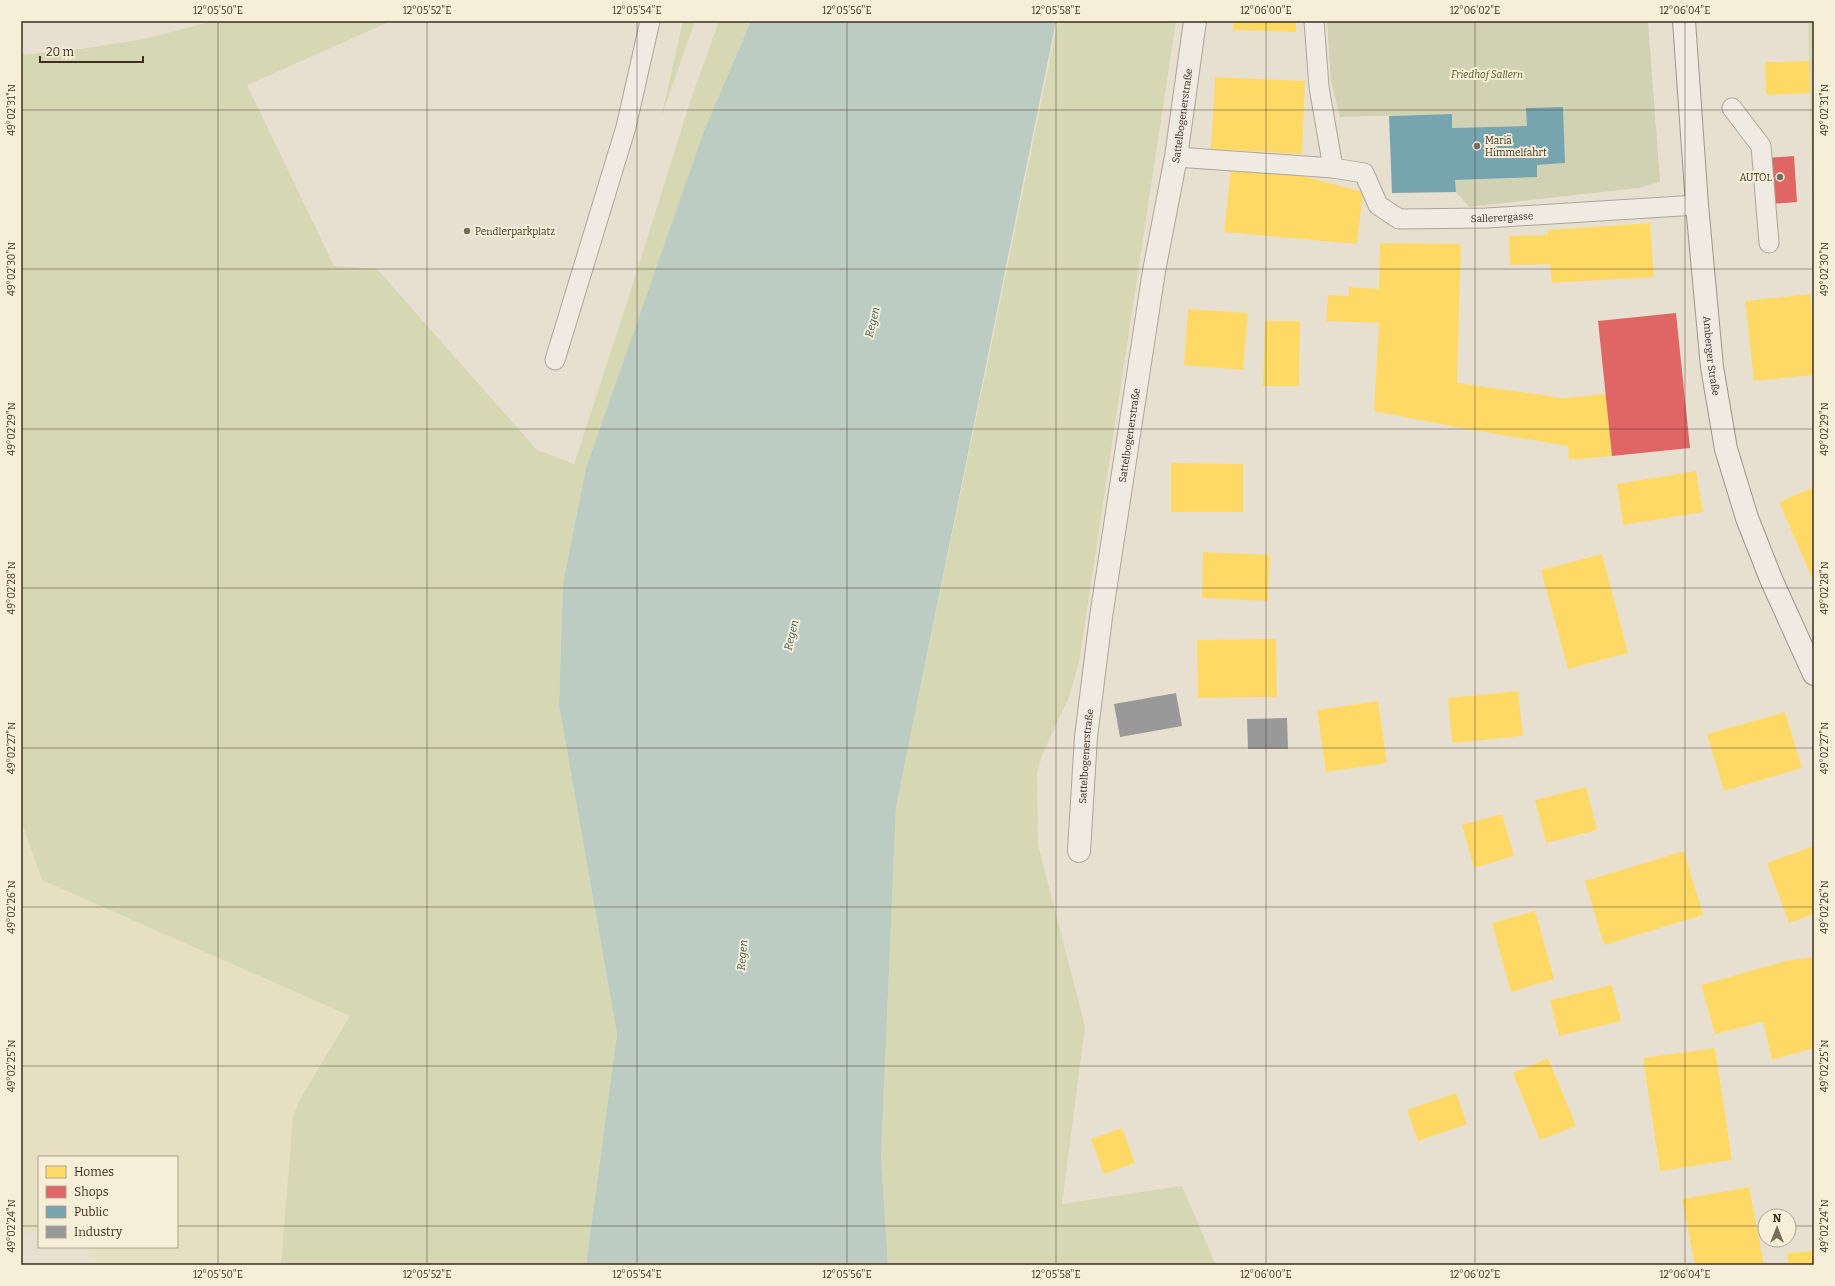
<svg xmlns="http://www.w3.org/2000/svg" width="1835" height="1286" viewBox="0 0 1835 1286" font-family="Bitter,serif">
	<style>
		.farmland { fill: #e6dfc2 }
		.green { fill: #d6d7b3 }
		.cemetery { fill: #d1d1b3 }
		.water { fill: #bcccc2 }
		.homes { fill: #ffd966 }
		.shops { fill: #e06666 }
		.public { fill: #76a5af }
		.industry { fill: #999 }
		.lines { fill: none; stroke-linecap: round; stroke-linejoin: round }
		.service-casing { stroke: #ada599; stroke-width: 21 }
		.minor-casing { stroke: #ada599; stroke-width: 24 }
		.secondary-casing { stroke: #9c958a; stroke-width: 24 }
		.service { stroke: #efebe3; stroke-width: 19 }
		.minor { stroke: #efebe3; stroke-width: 22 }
		.secondary { stroke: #efebe3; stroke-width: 22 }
		.ticks { fill: none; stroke: #3d2e20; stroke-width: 1; stroke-opacity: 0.45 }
		.poi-dot { fill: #786c5e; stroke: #f7eed8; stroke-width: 1.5 }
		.labels { text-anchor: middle; stroke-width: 4; stroke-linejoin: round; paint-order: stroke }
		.park-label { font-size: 10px; font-style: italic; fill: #4d5a26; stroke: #f7eed8 }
		.street-label { font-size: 10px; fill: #3d2e20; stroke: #f7eed8 }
		.poi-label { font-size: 10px; fill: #3d2e20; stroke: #f7eed8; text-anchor: start }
		.water-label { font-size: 11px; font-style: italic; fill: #2f5d5a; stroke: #f7eed8 }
		.neatline { fill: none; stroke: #3d2e20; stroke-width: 1.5 }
		.ticks-label { font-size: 10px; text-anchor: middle; fill: #3d2e20 }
	</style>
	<rect width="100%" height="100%" fill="#e7e0d1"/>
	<path class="farmland" d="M 21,820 L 42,880 L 350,1016 L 299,1101 L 293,1117 L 281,1265 L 92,1265 L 88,1247 L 177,1247 L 177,1157 L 39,1157 L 39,1233 L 21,1233 Z"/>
	<g class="green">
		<path d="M 214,21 L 391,21 L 247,85 L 334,266 L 377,269 L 537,450 L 574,464 L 624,312 L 691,99 L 719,21 L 751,21 L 704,131 L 586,468 L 563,584 L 559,705 L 617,1034 L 586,1265 L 281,1265 L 293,1117 L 299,1101 L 350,1016 L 42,880 L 21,820 L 21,55 L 81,49 L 144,39 Z"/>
		<path d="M 683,21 L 695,21 L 661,118 Z"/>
		<path d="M 1058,21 L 1176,21 L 1079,662 L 1069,697 L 1042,755 L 1037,774 L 1038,845 L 1085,1026 L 1062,1204 L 1182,1186 L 1216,1265 L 888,1265 L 881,1157 L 896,807 Z"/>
		<path d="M 1808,21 L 1814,21 L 1814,262 Z"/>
	</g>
	<path class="cemetery" d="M 1327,21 L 1648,21 L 1660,182 L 1638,188 L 1469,207 L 1456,192 L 1455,180 L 1537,177 L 1537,165 L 1564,163 L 1563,107 L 1527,108 L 1527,126 L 1452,128 L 1452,114 L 1340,117 L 1331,81 Z"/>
	<path class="water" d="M 751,21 L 1056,21 L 896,807 L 881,1157 L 888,1265 L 586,1265 L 617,1034 L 559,705 L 563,584 L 586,468 L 704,131 Z"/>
	<g class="homes">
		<path d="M 1233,21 L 1296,21 L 1296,32 L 1233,30 Z"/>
		<path d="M 1809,61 L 1810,93 L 1766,95 L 1765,62 Z"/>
		<path d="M 1215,77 L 1305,81 L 1302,154 L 1211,149 Z"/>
		<path d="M 1231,168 L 1300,175 L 1363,192 L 1357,244 L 1224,232 Z"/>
		<path d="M 1650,223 L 1654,277 L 1552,283 L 1550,264 L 1510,265 L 1509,236 L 1548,235 L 1548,230 Z"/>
		<path d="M 1380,243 L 1461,244 L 1457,383 L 1563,398 L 1606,394 L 1612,456 L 1569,460 L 1568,446 L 1455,427 L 1374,411 L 1379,323 L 1326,321 L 1328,295 L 1349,296 L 1349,287 L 1379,289 Z"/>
		<path d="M 1810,294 L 1814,329 L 1814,375 L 1754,381 L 1745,301 Z"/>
		<path d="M 1188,309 L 1248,313 L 1243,370 L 1184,365 Z"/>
		<path d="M 1265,321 L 1300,321 L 1299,386 L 1263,386 Z"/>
		<path d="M 1171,463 L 1243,464 L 1243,512 L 1171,512 Z"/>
		<path d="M 1696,471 L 1703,512 L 1623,525 L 1617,484 Z"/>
		<path d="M 1814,487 L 1814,579 L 1813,580 L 1779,502 Z"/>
		<path d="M 1203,552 L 1270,555 L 1268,601 L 1202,598 Z"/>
		<path d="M 1602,554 L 1628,653 L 1568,669 L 1541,570 Z"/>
		<path d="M 1276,639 L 1277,697 L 1198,698 L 1197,640 Z"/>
		<path d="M 1518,691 L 1523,736 L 1452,743 L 1448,698 Z"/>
		<path d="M 1378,701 L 1387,763 L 1326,772 L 1317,710 Z"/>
		<path d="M 1785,712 L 1802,768 L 1724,791 L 1707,734 Z"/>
		<path d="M 1586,787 L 1597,830 L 1546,843 L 1535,800 Z"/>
		<path d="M 1502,814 L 1514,856 L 1474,868 L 1462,825 Z"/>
		<path d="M 1814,846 L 1814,914 L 1789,923 L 1767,863 Z"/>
		<path d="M 1684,851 L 1703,915 L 1604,945 L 1585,881 Z"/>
		<path d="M 1535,911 L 1554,979 L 1511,992 L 1492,923 Z"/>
		<path d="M 1814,957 L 1814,1048 L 1772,1060 L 1763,1022 L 1715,1034 L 1701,985 L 1785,961 Z"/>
		<path d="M 1612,985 L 1621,1021 L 1559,1036 L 1550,1000 Z"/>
		<path d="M 1715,1048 L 1732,1160 L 1660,1171 L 1643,1058 Z"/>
		<path d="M 1548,1058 L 1576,1126 L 1540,1140 L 1513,1073 Z"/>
		<path d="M 1456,1093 L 1467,1124 L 1418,1141 L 1407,1110 Z"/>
		<path d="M 1122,1128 L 1135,1163 L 1104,1174 L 1091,1139 Z"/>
		<path d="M 1749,1187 L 1764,1265 L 1695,1265 L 1682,1199 Z"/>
		<path d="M 1814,1251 L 1814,1265 L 1788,1265 L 1787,1253 Z"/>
	</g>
	<g class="shops">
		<path d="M 1794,156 L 1797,202 L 1757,205 L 1752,159 Z"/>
		<path d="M 1676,313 L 1690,448 L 1612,456 L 1598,321 Z"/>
	</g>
	<path class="public" d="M 1563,107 L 1565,163 L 1537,165 L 1537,177 L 1455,180 L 1456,192 L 1392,193 L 1389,116 L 1452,114 L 1452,128 L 1527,126 L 1526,108 Z"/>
	<g class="industry">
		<path d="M 1176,693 L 1182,726 L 1120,737 L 1114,704 Z"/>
		<path d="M 1287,718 L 1288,749 L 1248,749 L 1247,719 Z"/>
	</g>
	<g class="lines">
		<defs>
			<g id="service">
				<path d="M 1314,21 L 1319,87 L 1333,168"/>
				<path d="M 1732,108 L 1761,146 L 1769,243"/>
				<path id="s1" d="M 1176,157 L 1333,168 L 1364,173 L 1378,205 L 1399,219 L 1486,218 L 1697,205"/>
				<path d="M 555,360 L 626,127 L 650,21"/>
			</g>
			<g id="minor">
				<path id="s2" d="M 1079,851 L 1086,737 L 1101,617 L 1154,271 L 1176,157 L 1195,21"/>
			</g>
			<g id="secondary">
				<path id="s3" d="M 1684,21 L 1697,205 L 1712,367 L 1726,449 L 1747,518 L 1771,579 L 1814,674"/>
			</g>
		</defs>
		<use href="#service" class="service-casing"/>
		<use href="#minor" class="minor-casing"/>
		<use href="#secondary" class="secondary-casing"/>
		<use href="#service" class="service"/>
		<use href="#minor" class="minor"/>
		<use href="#secondary" class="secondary"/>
	</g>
	<path class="ticks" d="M 218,21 L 218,1265M 427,21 L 427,1265M 637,21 L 637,1265M 847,21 L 847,1265M 1056,21 L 1056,1265M 1266,21 L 1266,1265M 1475,21 L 1475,1265M 1685,21 L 1685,1265M 21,110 L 1814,110M 21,269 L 1814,269M 21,429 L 1814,429M 21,588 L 1814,588M 21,748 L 1814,748M 21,907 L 1814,907M 21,1066 L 1814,1066M 21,1226 L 39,1226M 177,1226 L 1765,1226M 1789,1226 L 1814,1226"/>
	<g class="poi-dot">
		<circle cx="1477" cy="146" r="4"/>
		<circle cx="1780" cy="177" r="4"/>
		<circle cx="467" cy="231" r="4"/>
	</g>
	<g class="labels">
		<g class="park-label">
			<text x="1487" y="78">Friedhof Sallern</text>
		</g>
		<g class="street-label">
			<text dy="4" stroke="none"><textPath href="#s2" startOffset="743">Sattelbogenerstraße</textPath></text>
			<text dy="4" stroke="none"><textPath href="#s1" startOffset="352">Sallerergasse</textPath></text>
			<text dy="4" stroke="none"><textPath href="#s3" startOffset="336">Amberger Straße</textPath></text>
			<text dy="4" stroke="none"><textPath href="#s2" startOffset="419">Sattelbogenerstraße</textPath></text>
			<text dy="4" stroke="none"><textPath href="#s2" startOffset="95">Sattelbogenerstraße</textPath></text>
		</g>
		<g class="poi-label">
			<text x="1485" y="144">Mariä<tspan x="1485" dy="12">Himmelfahrt</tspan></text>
			<text x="1772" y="181" text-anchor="end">AUTOL</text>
			<text x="475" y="235">Pendlerparkplatz</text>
		</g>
		<g class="water-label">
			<text transform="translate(872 322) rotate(-76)" y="4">Regen</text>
			<text transform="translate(791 635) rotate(-76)" y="4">Regen</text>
			<text transform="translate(742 955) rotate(-85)" y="4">Regen</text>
		</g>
	</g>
	<rect width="1835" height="1286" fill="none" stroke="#f7eed8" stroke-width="44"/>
	<rect x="38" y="1156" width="140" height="92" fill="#f7eed8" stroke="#ada18e"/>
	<rect x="46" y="1166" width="20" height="12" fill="#ffd966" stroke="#ada18e"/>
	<text x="74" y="1176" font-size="12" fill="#3d2e20">Homes</text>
	<rect x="46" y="1186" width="20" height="12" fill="#e06666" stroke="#ada18e"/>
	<text x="74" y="1196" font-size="12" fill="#3d2e20">Shops</text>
	<rect x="46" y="1206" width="20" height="12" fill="#76a5af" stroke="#ada18e"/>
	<text x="74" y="1216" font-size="12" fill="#3d2e20">Public</text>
	<rect x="46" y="1226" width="20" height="12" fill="#999999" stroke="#ada18e"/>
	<text x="74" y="1236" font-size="12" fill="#3d2e20">Industry</text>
	<g transform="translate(1777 1228)"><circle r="19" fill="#f7eed8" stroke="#ada18e"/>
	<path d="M0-3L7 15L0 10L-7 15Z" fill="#786c5e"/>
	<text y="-6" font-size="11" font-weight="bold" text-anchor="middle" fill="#3d2e20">N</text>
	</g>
	<path d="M40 56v6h103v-6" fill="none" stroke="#3d2e20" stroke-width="2"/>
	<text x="46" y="56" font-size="12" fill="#3d2e20" stroke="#f7eed8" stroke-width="3" paint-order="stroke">20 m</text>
	<rect x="22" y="22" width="1791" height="1242" class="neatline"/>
	<g class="ticks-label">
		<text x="218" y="14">12°05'50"E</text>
		<text x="427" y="14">12°05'52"E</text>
		<text x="637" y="14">12°05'54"E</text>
		<text x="847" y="14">12°05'56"E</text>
		<text x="1056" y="14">12°05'58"E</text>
		<text x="1266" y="14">12°06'00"E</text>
		<text x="1475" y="14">12°06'02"E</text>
		<text x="1685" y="14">12°06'04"E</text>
		<text transform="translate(11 110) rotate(-90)" y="4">49°02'31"N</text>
		<text transform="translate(1824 110) rotate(-90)" y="4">49°02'31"N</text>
		<text transform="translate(11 269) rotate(-90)" y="4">49°02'30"N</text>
		<text transform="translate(1824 269) rotate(-90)" y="4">49°02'30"N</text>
		<text transform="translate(11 429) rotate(-90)" y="4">49°02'29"N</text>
		<text transform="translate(1824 429) rotate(-90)" y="4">49°02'29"N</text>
		<text transform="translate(11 588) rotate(-90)" y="4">49°02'28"N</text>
		<text transform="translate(1824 588) rotate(-90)" y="4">49°02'28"N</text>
		<text transform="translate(11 748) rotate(-90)" y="4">49°02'27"N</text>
		<text transform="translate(1824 748) rotate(-90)" y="4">49°02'27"N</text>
		<text transform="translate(11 907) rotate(-90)" y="4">49°02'26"N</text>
		<text transform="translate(1824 907) rotate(-90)" y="4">49°02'26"N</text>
		<text transform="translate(11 1066) rotate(-90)" y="4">49°02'25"N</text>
		<text transform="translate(1824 1066) rotate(-90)" y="4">49°02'25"N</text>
		<text transform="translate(11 1226) rotate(-90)" y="4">49°02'24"N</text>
		<text transform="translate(1824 1226) rotate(-90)" y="4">49°02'24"N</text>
		<text x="218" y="1278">12°05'50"E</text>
		<text x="427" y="1278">12°05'52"E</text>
		<text x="637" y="1278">12°05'54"E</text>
		<text x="847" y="1278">12°05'56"E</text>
		<text x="1056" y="1278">12°05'58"E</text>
		<text x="1266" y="1278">12°06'00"E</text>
		<text x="1475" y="1278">12°06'02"E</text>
		<text x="1685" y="1278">12°06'04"E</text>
	</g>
</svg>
